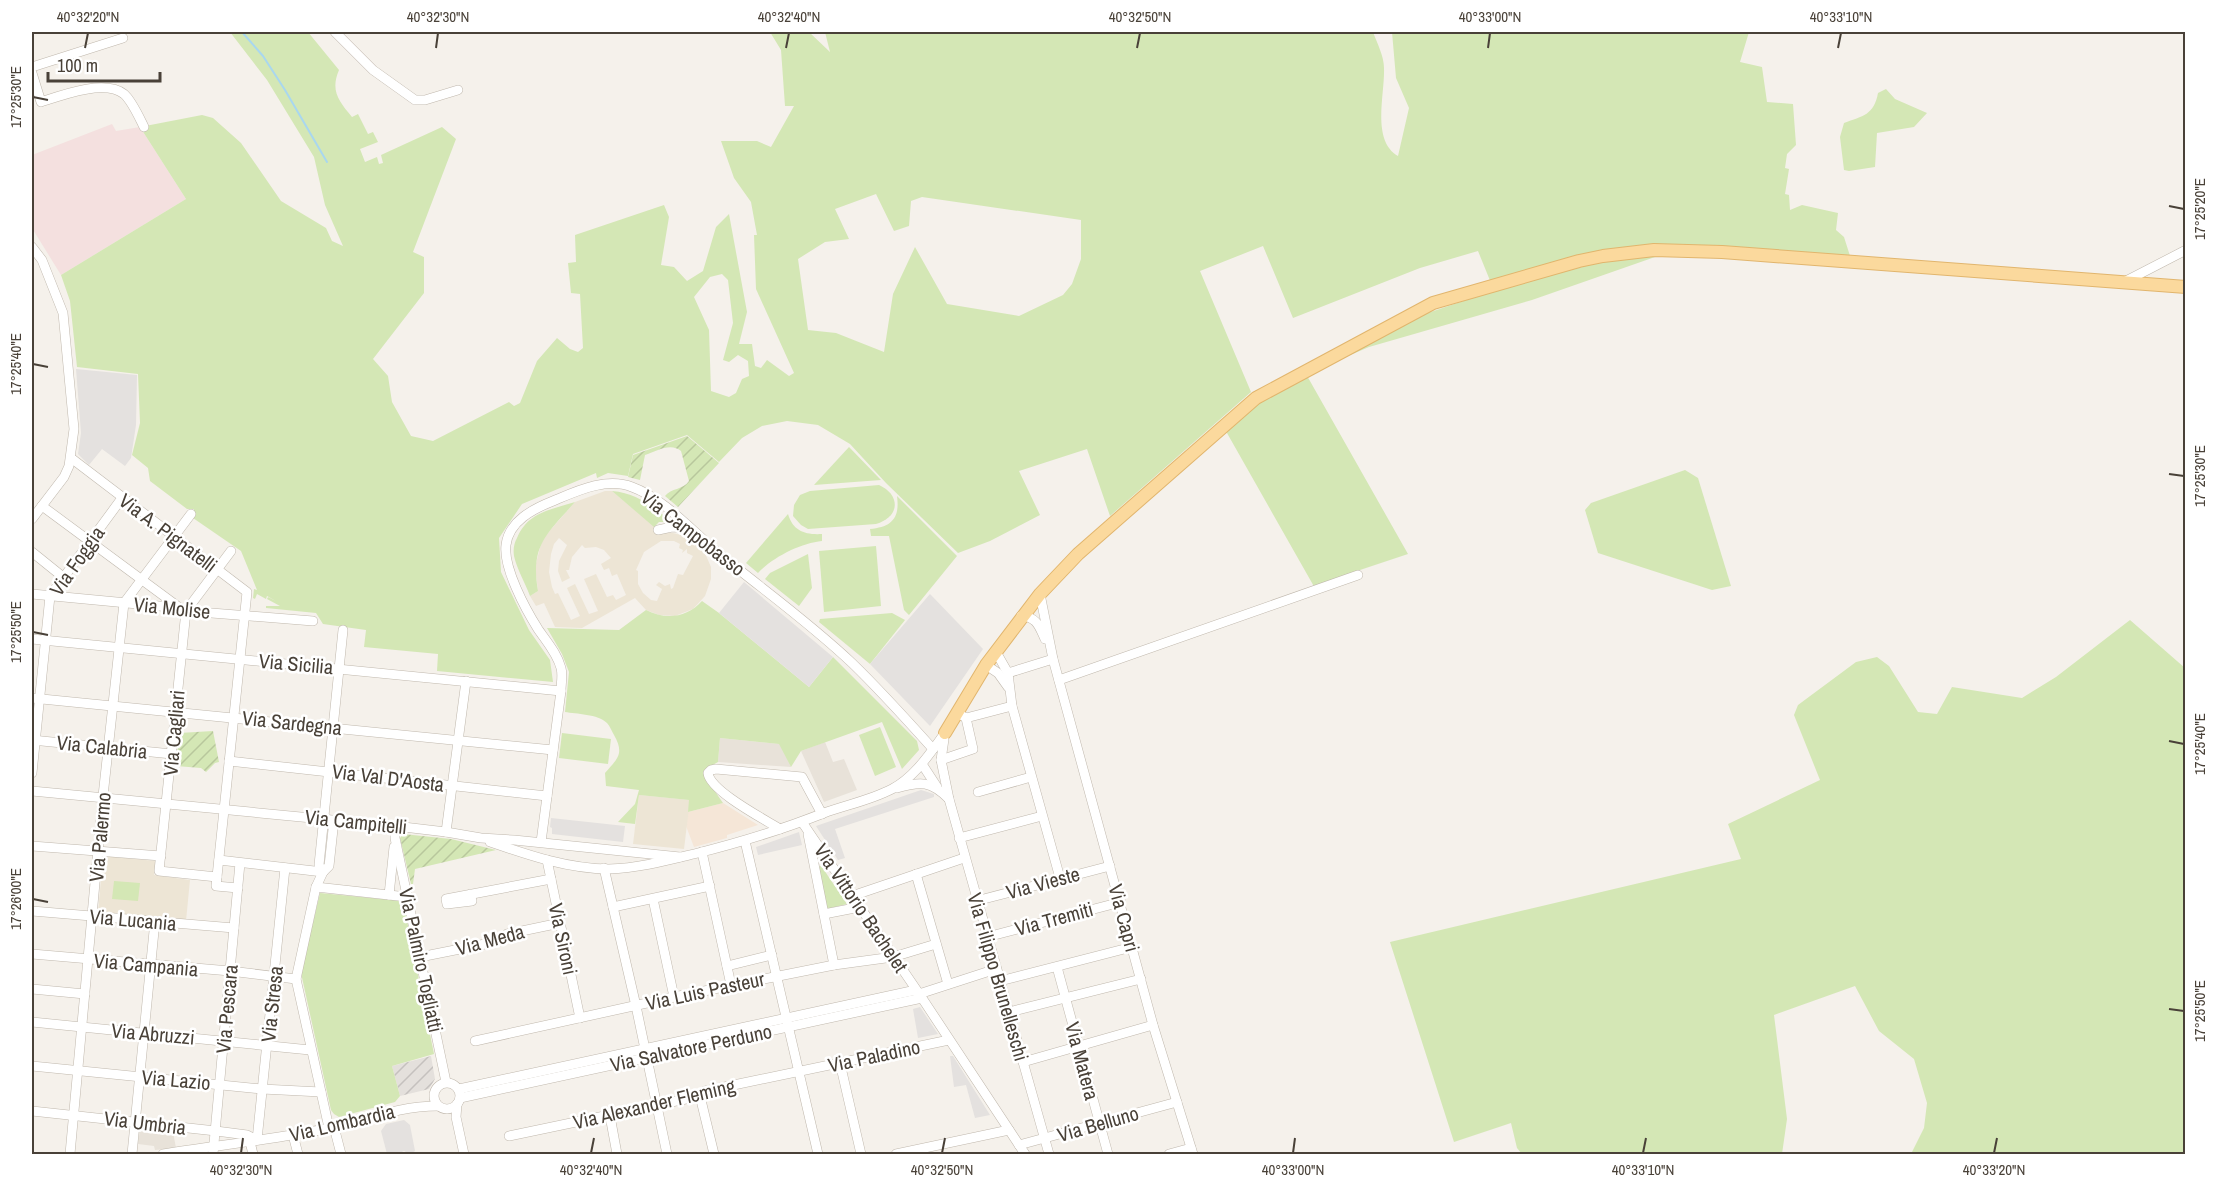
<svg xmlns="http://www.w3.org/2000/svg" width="2217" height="1186" viewBox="0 0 2217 1186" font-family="'Archivo Narrow',sans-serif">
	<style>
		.residential { fill: #e8e2d9 }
		.commercial { fill: #f5e6d7 }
		.industrial { fill: url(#industrial-furrows) }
		.education { fill: #ede5d5; fill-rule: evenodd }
		.medical { fill: #f4e0df }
		.grass { fill: #d4e7b5; fill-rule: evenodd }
		.garden { fill: url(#garden-furrows) }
		.parking { fill: #e4e1df }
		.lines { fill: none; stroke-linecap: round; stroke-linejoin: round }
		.stream { stroke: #a9d7ef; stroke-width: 2 }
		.minor-casing { stroke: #c0b8ad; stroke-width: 10 }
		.major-casing { stroke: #e1b56d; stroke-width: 14 }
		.minor { stroke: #fff; stroke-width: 9 }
		.major { stroke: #fbd99d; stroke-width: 12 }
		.ticks { fill: none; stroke: #494138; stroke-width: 2 }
		.labels { text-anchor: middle; stroke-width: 5; stroke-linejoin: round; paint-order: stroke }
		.street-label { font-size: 20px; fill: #494138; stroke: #fff }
		.neatline { fill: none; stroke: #494138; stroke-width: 2 }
		.ticks-label { font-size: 15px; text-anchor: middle; fill: #494138 }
	</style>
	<defs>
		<pattern id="industrial-furrows" width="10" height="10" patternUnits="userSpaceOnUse" patternTransform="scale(1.5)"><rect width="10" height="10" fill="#e4e0dc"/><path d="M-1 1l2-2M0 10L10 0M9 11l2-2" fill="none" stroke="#c5c1be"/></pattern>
		<pattern id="garden-furrows" width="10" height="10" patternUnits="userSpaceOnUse" patternTransform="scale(1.5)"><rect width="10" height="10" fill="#d4e7b5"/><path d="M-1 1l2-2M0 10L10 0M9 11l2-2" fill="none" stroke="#b8c79c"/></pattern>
	</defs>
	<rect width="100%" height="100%" fill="#f5f1eb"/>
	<g class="residential">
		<path d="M 720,738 L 780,744 L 791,767 L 718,762 Z"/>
		<path d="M 825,742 L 833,762 L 844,759 L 857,790 L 824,802 L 801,751 Z"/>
		<path d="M 140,1128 L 173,1132 L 176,1148 L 155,1150 L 154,1146 L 138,1144 Z"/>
	</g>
	<path class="commercial" d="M 723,803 L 758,825 L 727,835 L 727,838 L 694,847 L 686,826 L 688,812 Z"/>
	<path class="industrial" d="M 431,1056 L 435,1079 L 429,1089 L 400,1096 L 392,1066 Z"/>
	<g class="education">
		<path d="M 605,491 L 612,491 L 662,533 L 673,533 L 685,536 L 695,542 L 704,551 L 711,567 L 711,579 L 705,596 L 693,609 L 675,616 L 659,615 L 646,610 L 635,598 L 582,628 L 555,627 L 544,603 L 536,606 L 530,596 L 538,591 L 535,567 L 541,544 L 546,535 L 575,502 ZM 559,538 L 567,545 L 559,561 L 558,571 L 562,582 L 570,578 L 566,570 L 569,570 L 572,557 L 582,545 L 585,548 L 596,547 L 604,550 L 611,558 L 601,564 L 604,570 L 609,568 L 612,576 L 617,574 L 626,595 L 616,600 L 613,595 L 607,597 L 596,574 L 584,579 L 598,611 L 589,614 L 575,584 L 567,588 L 580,616 L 571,620 L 558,593 L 555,594 L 552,587 L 549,572 L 551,554 L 554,544 ZM 661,541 L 674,541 L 680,544 L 679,548 L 683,550 L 682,553 L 687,549 L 687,553 L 693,556 L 683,575 L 678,574 L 673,588 L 671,589 L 670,584 L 665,586 L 659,582 L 656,585 L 662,589 L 657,601 L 651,600 L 643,593 L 638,584 L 638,571 L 636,570 L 644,552 Z"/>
		<path d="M 639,795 L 690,800 L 684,849 L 633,844 Z"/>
		<path d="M 103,856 L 156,861 L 154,875 L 190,880 L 186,921 L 98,913 Z"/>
	</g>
	<path class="medical" d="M 112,124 L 116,131 L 140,127 L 186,199 L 61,275 L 32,228 L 32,155 Z"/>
	<g class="grass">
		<path d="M 230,32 L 308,32 L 339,70 C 330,91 339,101 352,117 L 358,114 L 368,134 L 373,132 L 378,142 L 360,149 L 365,162 L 377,157 L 379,164 L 383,163 L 381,155 L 442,127 L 456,139 L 413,252 L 424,257 L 424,293 L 373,359 L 388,376 L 392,402 L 411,436 L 433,441 L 509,402 L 514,406 L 520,403 L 537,361 L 557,338 L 570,349 L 578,352 L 583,348 L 580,294 L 571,293 L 568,263 L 576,262 L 575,235 L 664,205 L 669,217 L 661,265 L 674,267 L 687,281 L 703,271 L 716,227 L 729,214 L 747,312 L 739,344 L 752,344 L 755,366 L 761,368 L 767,360 L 789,376 L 794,373 L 756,289 L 754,235 L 757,235 L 751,202 L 734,178 L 721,141 L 757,141 L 771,147 L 794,106 L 785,106 L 781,50 L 770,32 L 809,32 L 830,52 L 825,32 L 1373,32 C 1377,43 1384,56 1384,68 C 1385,95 1371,140 1398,156 L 1409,108 L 1396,78 L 1392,32 L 1749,32 L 1740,62 L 1762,67 L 1767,102 L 1793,104 L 1796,145 L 1787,154 L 1785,168 L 1789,169 L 1785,194 L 1789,195 L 1790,210 L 1802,205 L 1838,213 L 1836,230 L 1844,237 L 1851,259 L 1640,248 L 1491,283 L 1478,251 L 1420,268 L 1293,318 L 1263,246 L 1200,271 L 1251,392 L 1110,516 L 1087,449 L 1019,471 L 1040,515 L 990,541 L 958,553 L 886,483 L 850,444 L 818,425 L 787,421 L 762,426 L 742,438 L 719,462 L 687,435 L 633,454 L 628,476 L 608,473 L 597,478 L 596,473 L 522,504 L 499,538 L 501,572 L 529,630 L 550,660 L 553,682 L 437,671 L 438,654 L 364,647 L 366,630 L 323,624 L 316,613 L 266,608 L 266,606 L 280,606 L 267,599 L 268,597 L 276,601 L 267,596 L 266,599 L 257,594 L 255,599 L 253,598 L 254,589 L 257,590 L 241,551 L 193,518 L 194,509 L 187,509 L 150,481 L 148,468 L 132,455 L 140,423 L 138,374 L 77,367 L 70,301 L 61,275 L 186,199 L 140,127 L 202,115 L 213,118 L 241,143 L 281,201 L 326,228 L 332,241 L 343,246 L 325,205 L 314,157 L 267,80 ZM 876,194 L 894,231 L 909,226 L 911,201 L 922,197 L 1081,220 L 1081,259 L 1072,284 L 1063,295 L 1019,316 L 947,304 L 915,247 L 893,294 L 884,352 L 836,333 L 808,330 L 798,259 L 825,242 L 849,239 L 835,209 ZM 722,274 L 728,280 L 733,323 L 723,360 L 729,362 L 738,355 L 748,361 L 749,376 L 742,379 L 736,393 L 729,397 L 711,391 L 709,330 L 694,297 L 710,277 Z"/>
		<path d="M 1886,89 L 1895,99 L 1927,113 L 1914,127 L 1877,133 L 1875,167 L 1849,171 L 1844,170 L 1840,137 L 1844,123 C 1863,116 1874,115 1878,93 Z"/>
		<path d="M 1649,252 L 1655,257 L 1532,300 L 1369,347 L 1306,374 L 1408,554 L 1342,576 L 1316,590 L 1223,426 L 1365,334 L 1574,264 Z"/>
		<path d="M 849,447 L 881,480 L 814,485 Z"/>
		<path d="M 1685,470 L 1698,478 L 1731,586 L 1712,590 L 1598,553 L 1585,510 L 1591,503 Z"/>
		<path d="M 879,485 C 901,495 900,517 876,524 L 808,529 L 801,525 L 793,516 L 794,505 L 800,495 L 810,491 Z"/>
		<path d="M 612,491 C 637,493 653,507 672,522 L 659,522 L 654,527 Z"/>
		<path d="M 897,496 L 957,556 L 909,615 L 904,610 L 889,536 L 871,536 L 870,529 C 892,527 900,518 897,496 Z"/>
		<path d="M 575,502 C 547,534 530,545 538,591 L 530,596 C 525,583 517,569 514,556 C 513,550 514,543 517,538 C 528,512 550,510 575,502 Z"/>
		<path d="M 788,514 C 793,531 805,535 822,534 L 822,541 C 801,543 773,557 758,573 L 746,563 Z"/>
		<path d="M 876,546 L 881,606 L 824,612 L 819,551 Z"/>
		<path d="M 808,554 L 812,588 L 799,606 L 765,579 L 770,573 Z"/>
		<path d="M 702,601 L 719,613 L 809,687 L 833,657 L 917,741 L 919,750 L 902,769 L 882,722 L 801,751 L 791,767 L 779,744 L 720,738 L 718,762 L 711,766 L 714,790 L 723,803 L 688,812 L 689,800 L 639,795 L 635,824 L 618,822 L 635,804 L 639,790 L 606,786 L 605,773 C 617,759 625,754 614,735 C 612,732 610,726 607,723 C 598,714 576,714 565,712 L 569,672 L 562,654 L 547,628 L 619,630 L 646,610 C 665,620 687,618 702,601 Z"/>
		<path d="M 892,613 L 905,620 L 870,664 L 819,622 L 820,619 Z"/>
		<path d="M 2130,620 L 2185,668 L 2185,1154 L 1911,1154 L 1924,1128 L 1927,1103 L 1914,1059 L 1879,1031 L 1855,986 L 1774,1015 L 1787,1119 L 1782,1154 L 1522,1154 L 1517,1148 L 1511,1123 L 1454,1142 L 1390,942 L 1741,859 L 1728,824 L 1820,780 L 1794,715 L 1798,705 L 1856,662 L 1877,657 L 1889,666 L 1918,712 L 1937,714 L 1952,687 L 2022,698 L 2056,677 Z"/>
		<path d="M 880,727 L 896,767 L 875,776 L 859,735 Z"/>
		<path d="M 562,733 L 611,739 L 608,764 L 559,758 Z"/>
		<path d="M 820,866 L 822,867 L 847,904 L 827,909 L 818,868 Z"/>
		<path d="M 114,881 L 140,883 L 138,901 L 112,899 Z"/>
		<path d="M 320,893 L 403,901 L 434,1054 L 392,1066 L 400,1096 L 395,1102 L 339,1117 L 334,1114 L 331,1110 L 301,973 Z"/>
	</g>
	<g class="garden">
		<path d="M 687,436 L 719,463 L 678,507 L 665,496 C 671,488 683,490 689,481 L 681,451 C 671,442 656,451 645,455 L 640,480 L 628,477 L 633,455 Z"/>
		<path d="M 213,731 L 219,762 L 215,763 L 206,772 L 201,768 L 176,766 L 179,733 Z"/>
		<path d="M 403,834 L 451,839 L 496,850 L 415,869 L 413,884 L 411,884 L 400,838 Z"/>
	</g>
	<g class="parking">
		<path d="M 76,369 L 137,375 L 136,425 L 131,458 L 125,466 L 102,449 L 89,465 L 78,454 L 81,433 Z"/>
		<path d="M 744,582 L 833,657 L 809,687 L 719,613 Z"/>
		<path d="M 930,594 L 983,649 L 930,726 L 870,664 Z"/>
		<path d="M 921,790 L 934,794 L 934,797 L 835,829 L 845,858 L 838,860 L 816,826 Z"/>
		<path d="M 551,818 L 625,826 L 623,842 L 552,834 L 552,828 L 550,827 Z"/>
		<path d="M 799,832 L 802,845 L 758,855 L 756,847 Z"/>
		<path d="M 920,1007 L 938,1034 L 918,1038 L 913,1009 Z"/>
		<path d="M 950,1056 L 953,1056 L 990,1115 L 975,1118 L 966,1085 L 954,1087 Z"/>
		<path d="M 404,1120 L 410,1125 L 415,1151 L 410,1154 L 404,1151 L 397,1154 L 387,1154 L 381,1131 L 386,1124 Z"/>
	</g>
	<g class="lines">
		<path class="stream" d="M 242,32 L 263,56 L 285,90 L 327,162"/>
		<defs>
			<g id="minor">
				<path d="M 335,32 L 373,70 L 415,100 L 425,100 L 458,90"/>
				<path d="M 32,67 L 123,38"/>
				<path d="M 32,73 L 41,102 C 62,95 105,79 124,94 C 132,101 139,117 144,127"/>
				<path d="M 32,247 L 42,260 L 63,313 L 74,429 L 69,466 L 64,477 L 32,519"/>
				<path d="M 2124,282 L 2186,250"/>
				<path d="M 71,458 L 247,592 L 216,886 L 238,888"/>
				<path d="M 42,506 L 180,608"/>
				<path d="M 658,530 L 672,527 L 689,528"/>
				<path d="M 32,552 L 63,577"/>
				<path d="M 32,594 L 180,608 L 186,611 L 313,621"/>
				<path d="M 1040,594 L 1053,659 L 1153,1025 L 1193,1154"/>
				<path d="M 1021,616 C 1037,617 1039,626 1045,639"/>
				<path d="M 32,639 L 561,691"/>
				<path d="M 996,652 L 1008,673 L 1012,706 L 1060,878"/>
				<path d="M 986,665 L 998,673 L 1008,687"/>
				<path d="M 1008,673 L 1053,659"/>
				<path d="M 1059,680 L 1358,575"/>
				<path d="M 32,698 L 553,750"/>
				<path d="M 961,715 L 966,718 L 1012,706"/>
				<path d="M 944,739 L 941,760 L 949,799 L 1049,1154"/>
				<path d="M 32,740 L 172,754"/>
				<path d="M 941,760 L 973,749 L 966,718"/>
				<path d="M 229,761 L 547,796"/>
				<path d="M 922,764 L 937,787"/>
				<path d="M 32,773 L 50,596 L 122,498"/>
				<path d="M 897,788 C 921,781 931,781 949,799"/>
				<path d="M 32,791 L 395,826 L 446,832 L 481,838 L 514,840 L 680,857"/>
				<path d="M 978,792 L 1031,777"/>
				<path d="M 802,822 L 922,998 L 1025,1154"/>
				<path d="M 395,826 L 395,838 L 446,1082"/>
				<path d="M 780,829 C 764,819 710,791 708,773 L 711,770 L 716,769 L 802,777 L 822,814"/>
				<path d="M 446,832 L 466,681"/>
				<path d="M 808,834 L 834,965"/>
				<path d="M 959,838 L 1042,816"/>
				<path d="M 745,841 L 818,1154"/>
				<path d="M 490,842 C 528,855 568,869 609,869 C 638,868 665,861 694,854 C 738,843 781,830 824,813 C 846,805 871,800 892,789 C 915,777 930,753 945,733"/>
				<path d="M 541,842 L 561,691 C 561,683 563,675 561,668 C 557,653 546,641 538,629 C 526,610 503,568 506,545 C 509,521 533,509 553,501 C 577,491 606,477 632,487 C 665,499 695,534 722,556 C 765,591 811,624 852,663 C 880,690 907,720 933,749"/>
				<path d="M 32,846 L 161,856"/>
				<path d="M 702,852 L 731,985"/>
				<path d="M 219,860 L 323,872"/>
				<path d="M 547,860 L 580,1018"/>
				<path d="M 604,868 L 636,1006 L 667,1154"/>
				<path d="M 323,872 L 319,865 L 343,630"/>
				<path d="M 916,874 L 948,984"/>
				<path d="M 217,877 L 159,871 L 186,611 L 231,551"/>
				<path d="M 316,887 L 407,897"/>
				<path d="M 470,894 L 472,901 L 447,904 L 446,899 L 551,879"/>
				<path d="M 389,895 L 394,847"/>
				<path d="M 852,896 L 964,858"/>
				<path d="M 653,899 L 674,997"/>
				<path d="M 976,901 L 1110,866"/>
				<path d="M 613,907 L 710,886"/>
				<path d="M 32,911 L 234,928"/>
				<path d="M 824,914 L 860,907"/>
				<path d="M 987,937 L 1121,902"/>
				<path d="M 32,954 L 230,971 L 296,979"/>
				<path d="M 420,957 L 500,941 L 507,934 L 560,923"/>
				<path d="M 727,966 L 772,955"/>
				<path d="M 1057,967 L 1108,1154"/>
				<path d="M 1000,981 L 1132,947"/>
				<path d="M 32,989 L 85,994"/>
				<path d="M 919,994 L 996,969"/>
				<path d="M 1009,1012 L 1141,979"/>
				<path d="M 32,1022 L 310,1050"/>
				<path d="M 475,1041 L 674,997 L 834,965 L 893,957 L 936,944"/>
				<path d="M 1023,1062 L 1153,1025"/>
				<path d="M 840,1063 L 861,1154"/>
				<path d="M 32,1066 L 262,1089 L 321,1092"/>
				<circle cx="447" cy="1096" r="13"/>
				<path d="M 459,1089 L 916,990"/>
				<path d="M 700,1096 L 714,1154"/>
				<path d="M 460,1098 L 922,998"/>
				<path d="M 457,1104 L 456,1117 L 464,1154"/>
				<path d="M 32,1111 L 216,1131 L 247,1135 L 257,1140 L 285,868"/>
				<path d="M 610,1116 L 617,1154"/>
				<path d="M 334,1127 L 341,1154"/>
				<path d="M 329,1128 L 296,979 L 316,887 L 323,872 L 329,866 L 334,820"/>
				<path d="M 293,1135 L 298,1154"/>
				<path d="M 509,1136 L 700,1096 L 705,1091 L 949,1040"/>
				<path d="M 250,1142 L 253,1154"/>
				<path d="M 1019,1145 L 1177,1102"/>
				<path d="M 70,1154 L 103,796 L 124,603 L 191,514"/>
				<path d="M 132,1154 L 155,921"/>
				<path d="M 163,1154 C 220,1145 278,1139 335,1127 C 372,1118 400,1106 438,1106"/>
				<path d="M 213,1154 L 240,863"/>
				<path d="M 896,1154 L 1009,1130"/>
				<path d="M 1169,1154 L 1191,1148"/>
			</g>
			<path id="major" d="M 945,733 L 986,665 L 1040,594 L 1078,554 L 1256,398 L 1433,303 L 1579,261 L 1603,256 L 1654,250 L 1722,252 L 2186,287"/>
		</defs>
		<use href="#minor" class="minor-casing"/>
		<use href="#major" class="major-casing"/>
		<use href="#minor" class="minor"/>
		<use href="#major" class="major"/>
	</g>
	<path class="ticks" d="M 85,48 L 88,33M 436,48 L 438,33M 786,48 L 789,33M 1137,48 L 1140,33M 1488,48 L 1490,33M 1838,48 L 1841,33M 33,97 L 48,100M 2169,206 L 2184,209M 33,364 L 48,367M 2169,474 L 2184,476M 33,632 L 48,635M 2169,741 L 2184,744M 33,899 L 48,902M 2169,1009 L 2184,1011M 241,1153 L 243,1138M 591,1153 L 594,1138M 942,1153 L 945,1138M 1293,1153 L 1295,1138M 1643,1153 L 1646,1138M 1994,1153 L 1997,1138"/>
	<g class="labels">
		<g class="street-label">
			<text transform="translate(168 533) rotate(37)" y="7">Via A. Pignatelli</text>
			<text transform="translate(693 533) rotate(38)" y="7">Via Campobasso</text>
			<text transform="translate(77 561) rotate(-55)" y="7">Via Foggia</text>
			<text transform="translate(172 608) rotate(6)" y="7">Via Molise</text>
			<text transform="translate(296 664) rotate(5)" y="7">Via Sicilia</text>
			<text transform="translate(292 723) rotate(6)" y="7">Via Sardegna</text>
			<text transform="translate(174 733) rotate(-85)" y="7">Via Cagliari</text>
			<text transform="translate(102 747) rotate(6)" y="7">Via Calabria</text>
			<text transform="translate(388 778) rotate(7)" y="7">Via Val D'Aosta</text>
			<text transform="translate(356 822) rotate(6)" y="7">Via Campitelli</text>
			<text transform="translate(100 837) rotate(-85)" y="7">Via Palermo</text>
			<text transform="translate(1043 883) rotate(-15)" y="7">Via Vieste</text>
			<text transform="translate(861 908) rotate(56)" y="7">Via Vittorio Bachelet</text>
			<text transform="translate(1124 918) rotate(75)" y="7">Via Capri</text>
			<text transform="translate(1054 919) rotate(-15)" y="7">Via Tremiti</text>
			<text transform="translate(133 920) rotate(5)" y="7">Via Lucania</text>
			<text transform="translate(563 939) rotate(78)" y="7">Via Sironi</text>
			<text transform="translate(490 940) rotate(-15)" y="7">Via Meda</text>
			<text transform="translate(421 960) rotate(78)" y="7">Via Palmiro Togliatti</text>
			<text transform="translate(146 965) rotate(5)" y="7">Via Campania</text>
			<text transform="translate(998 977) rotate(74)" y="7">Via Filippo Brunelleschi</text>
			<text transform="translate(705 991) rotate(-12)" y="7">Via Luis Pasteur</text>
			<text transform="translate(272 1004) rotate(-84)" y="7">Via Stresa</text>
			<text transform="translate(227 1009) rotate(-85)" y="7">Via Pescara</text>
			<text transform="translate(153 1034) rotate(5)" y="7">Via Abruzzi</text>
			<text transform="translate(691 1048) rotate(-12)" y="7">Via Salvatore Perduno</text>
			<text transform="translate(874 1056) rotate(-12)" y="7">Via Paladino</text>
			<text transform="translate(1082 1061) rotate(75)" y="7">Via Matera</text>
			<text transform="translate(176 1080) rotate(5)" y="7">Via Lazio</text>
			<text transform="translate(654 1104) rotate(-13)" y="7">Via Alexander Fleming</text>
			<text transform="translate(145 1123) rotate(7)" y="7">Via Umbria</text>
			<text transform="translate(342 1123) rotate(-13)" y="7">Via Lombardia</text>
			<text transform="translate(1098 1124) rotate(-16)" y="7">Via Belluno</text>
		</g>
	</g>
	<rect width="2217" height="1186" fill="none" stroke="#ffffff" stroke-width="66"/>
	<path d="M48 72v9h112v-9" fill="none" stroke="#494138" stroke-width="3"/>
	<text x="57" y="72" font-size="18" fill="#494138" stroke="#ffffff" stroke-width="4.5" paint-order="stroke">100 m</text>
	<rect x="33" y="33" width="2151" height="1120" class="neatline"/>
	<g class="ticks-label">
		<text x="88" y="22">40°32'20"N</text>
		<text x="438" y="22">40°32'30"N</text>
		<text x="789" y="22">40°32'40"N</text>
		<text x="1140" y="22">40°32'50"N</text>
		<text x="1490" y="22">40°33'00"N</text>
		<text x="1841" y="22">40°33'10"N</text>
		<text transform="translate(16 97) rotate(-90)" y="5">17°25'30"E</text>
		<text transform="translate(2200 209) rotate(-90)" y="5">17°25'20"E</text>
		<text transform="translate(16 364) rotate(-90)" y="5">17°25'40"E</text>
		<text transform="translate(2200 476) rotate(-90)" y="5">17°25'30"E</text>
		<text transform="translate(16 632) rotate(-90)" y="5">17°25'50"E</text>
		<text transform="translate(2200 744) rotate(-90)" y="5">17°25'40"E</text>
		<text transform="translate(16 899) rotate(-90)" y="5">17°26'00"E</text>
		<text transform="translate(2200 1011) rotate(-90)" y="5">17°25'50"E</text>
		<text x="241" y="1175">40°32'30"N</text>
		<text x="591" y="1175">40°32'40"N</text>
		<text x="942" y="1175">40°32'50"N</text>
		<text x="1293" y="1175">40°33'00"N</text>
		<text x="1643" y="1175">40°33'10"N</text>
		<text x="1994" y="1175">40°33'20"N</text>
	</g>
</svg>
